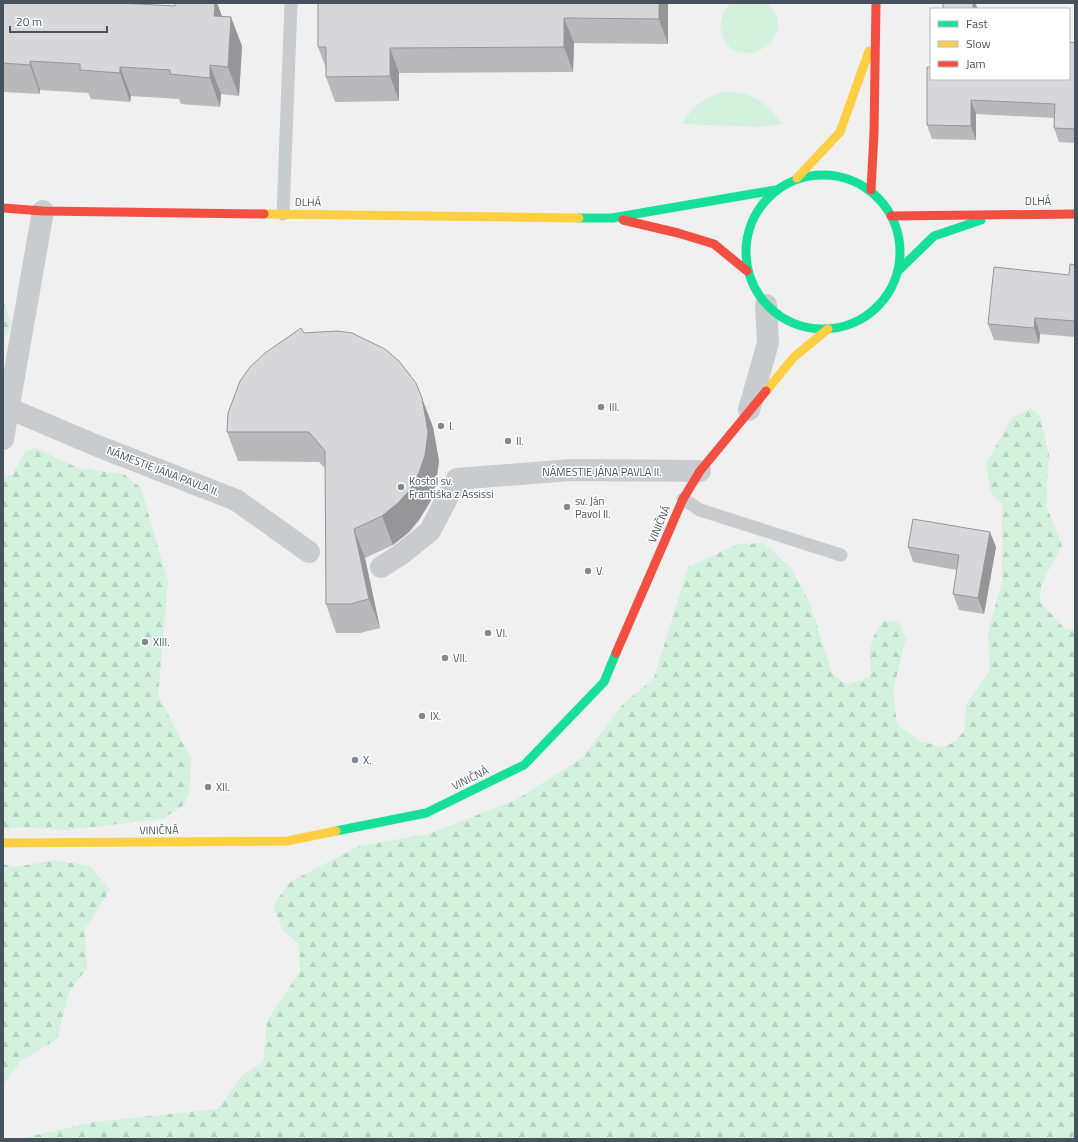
<svg xmlns="http://www.w3.org/2000/svg" width="1078" height="1142" viewBox="0 0 1078 1142" font-family="'Titillium Web',sans-serif">
	<style>
		.green { fill: #d4f1de }
		.forest { fill: url(#forest-firs) }
		.lines { fill: none; stroke-linecap: round; stroke-linejoin: round }
		.lane { stroke: #c9cccf; stroke-width: 13 }
		.street { stroke: #c9cccf; stroke-width: 22 }
		.fast { stroke: #16e098; stroke-width: 9 }
		.slow { stroke: #ffcf43; stroke-width: 9 }
		.jam { stroke: #f24e42; stroke-width: 9 }
		.wall { fill: #b9b9bb }
		.shaded-wall { fill: #969698 }
		.building { fill: #d7d7d9; stroke: #969698 }
		.poi-dot { fill: #828a91; stroke: #fff; stroke-width: 1.5 }
		.labels { text-anchor: middle; stroke-width: 3; stroke-linejoin: round; paint-order: stroke }
		.street-label { font-size: 11px; fill: #46535e; stroke: #fff }
		.poi-label { font-size: 11px; fill: #46535e; stroke: #fff; text-anchor: start }
	</style>
	<defs>
		<pattern id="forest-firs" width="22" height="20" patternUnits="userSpaceOnUse"><rect width="22" height="20" fill="#d4f1de"/><path d="M5 1l3.5 6h-7zM16 11l3.5 6h-7z" fill="#b7d1c1"/></pattern>
	</defs>
	<rect width="100%" height="100%" fill="#f1f0f0"/>
	<g class="green">
		<path d="M 731,3 L 767,3 C 806,38 732,80 721,31 C 719,20 724,10 731,3 Z"/>
		<path d="M 727,91 C 753,93 768,103 782,124 L 761,127 L 682,124 C 693,105 706,96 727,91 Z"/>
	</g>
	<g class="forest">
		<path d="M 3,300 L 12,324 L 3,342 Z"/>
		<path d="M 1030,408 L 1040,416 L 1049,455 L 1046,506 L 1062,545 L 1041,585 L 1040,602 L 1065,629 L 1075,629 L 1075,1139 L 19,1139 L 93,1122 L 217,1109 L 243,1075 L 263,1062 L 267,1021 L 300,971 L 299,945 L 282,929 L 273,907 L 288,883 L 359,846 L 428,834 L 516,800 L 583,757 L 621,706 L 654,678 L 688,567 L 738,544 L 764,543 L 791,568 L 810,603 L 832,674 L 847,685 L 871,676 C 870,652 867,640 884,621 L 898,622 L 906,638 L 893,691 L 897,724 L 919,741 L 943,747 L 955,742 L 964,731 L 966,704 L 990,671 L 988,633 L 1002,581 L 1002,505 L 991,493 L 986,464 L 1012,418 Z"/>
		<path d="M 36,448 L 78,468 L 124,474 L 141,488 L 168,582 L 158,695 L 191,759 L 189,792 L 184,805 L 162,819 L 66,830 L 14,827 L 3,830 L 3,476 L 12,475 L 26,451 Z"/>
		<path d="M 55,860 L 90,866 L 110,890 L 85,929 L 87,968 L 69,992 L 57,1039 L 21,1061 L 3,1084 L 3,864 L 15,867 Z"/>
	</g>
	<g class="lines">
		<g class="lane">
			<path d="M 283,214 L 291,4"/>
			<path d="M 683,499 L 700,510 L 841,555"/>
		</g>
		<g class="street">
			<path d="M 8,408 L 95,445 L 236,500 L 309,552"/>
			<path d="M 749,410 L 768,343 L 766,305"/>
			<path d="M 3,439 L 43,211"/>
			<path d="M 381,567 L 400,555 L 430,531 L 457,479 L 571,470 L 700,471"/>
		</g>
		<g class="fast">
			<circle cx="823" cy="252" r="77"/>
			<path d="M 579,218 L 612,218 L 775,190"/>
			<path d="M 898,271 L 934,236 L 981,220"/>
			<path d="M 336,831 L 426,813 L 524,765 L 604,682 L 616,653"/>
		</g>
		<g class="slow">
			<path d="M 797,178 L 840,132 L 869,51"/>
			<path d="M 264,214 L 579,218"/>
			<path d="M 766,391 L 794,357 L 828,329"/>
			<path d="M 3,843 L 287,841 L 336,831"/>
		</g>
		<g class="jam">
			<path d="M 871,190 L 874,133 L 876,3"/>
			<path d="M 3,208 L 43,211 L 264,214"/>
			<path d="M 891,216 L 1075,214"/>
			<path d="M 623,220 L 678,233 L 714,244 L 747,271"/>
			<path d="M 616,653 L 683,499 L 700,471 L 766,391"/>
		</g>
	</g>
	<g class="wall">
		<path d="M 3,3 L 137,4 L 175,6 L 175,3 L 217,3 L 222,16 L 242,46 L 239,96 L 221,94 L 220,107 L 181,104 L 179,99 L 131,96 L 130,102 L 91,99 L 88,93 L 40,90 L 40,94 L 3,92 Z"/>
		<path d="M 668,3 L 668,44 L 574,43 L 573,72 L 399,73 L 399,101 L 335,102 L 326,77 L 326,68 L 318,47 Z"/>
		<path d="M 1075,43 L 1075,143 L 1059,142 L 1054,128 L 1055,118 L 976,114 L 976,140 L 932,139 L 927,125 L 931,79 Z"/>
		<path d="M 1075,265 L 1075,337 L 1040,334 L 1039,344 L 994,340 L 988,324 L 1069,275 Z"/>
		<path d="M 304,333 L 433,427 L 439,461 L 436,484 L 430,502 L 419,520 L 409,532 L 393,545 L 365,558 L 380,628 L 360,633 L 336,633 L 326,604 L 325,468 L 319,462 L 238,461 L 227,432 Z"/>
		<path d="M 908,547 L 996,547 L 984,614 L 959,610 L 953,594 L 957,570 L 913,562 Z"/>
	</g>
	<g class="shaded-wall">
		<path d="M 215,3 L 217,3 L 226,27 L 214,16 Z"/>
		<path d="M 659,3 L 668,3 L 668,44 L 659,19 Z"/>
		<path d="M 973,3 L 975,3 L 978,9 L 973,9 Z"/>
		<path d="M 231,17 L 242,46 L 239,96 L 228,67 Z"/>
		<path d="M 564,18 L 574,43 L 573,72 L 564,47 Z"/>
		<path d="M 390,48 L 399,73 L 399,101 L 390,76 Z"/>
		<path d="M 30,61 L 40,90 L 40,94 L 30,65 Z"/>
		<path d="M 210,65 L 221,94 L 220,107 L 210,78 Z"/>
		<path d="M 120,67 L 131,96 L 130,102 L 120,73 Z"/>
		<path d="M 971,100 L 976,114 L 976,140 L 971,126 Z"/>
		<path d="M 1035,318 L 1040,334 L 1039,344 L 1034,328 Z"/>
		<path d="M 422,398 L 433,427 L 439,461 L 436,484 L 430,502 L 419,520 L 409,532 L 393,545 L 382,516 Z"/>
		<path d="M 354,529 L 365,558 L 380,628 L 369,599 Z"/>
		<path d="M 990,532 L 996,547 L 984,614 L 978,598 Z"/>
	</g>
	<g class="building">
		<path d="M 3,3 L 119,3 L 175,6 L 175,3 L 215,3 L 214,16 L 231,17 L 228,67 L 210,65 L 210,78 L 170,74 L 170,70 L 120,67 L 120,73 L 80,70 L 80,64 L 30,61 L 30,65 L 3,63 Z"/>
		<path d="M 318,3 L 659,3 L 659,19 L 564,18 L 564,47 L 390,48 L 390,76 L 326,77 L 326,47 L 318,47 Z"/>
		<rect x="943" y="3" width="30" height="6"/>
		<path d="M 1069,42 L 1075,43 L 1075,129 L 1054,128 L 1055,104 L 971,100 L 971,126 L 927,125 L 927,67 L 931,67 L 931,79 L 1069,79 Z"/>
		<path d="M 1070,264 L 1075,265 L 1075,321 L 1035,318 L 1034,328 L 988,324 L 994,267 L 1069,275 Z"/>
		<path d="M 301,328 L 304,333 L 337,331 L 352,333 L 385,349 L 399,361 L 416,383 L 422,398 L 428,432 L 425,455 L 419,473 L 409,491 L 398,503 L 382,516 L 354,529 L 369,599 L 350,604 L 326,604 L 325,451 L 309,432 L 227,432 L 228,413 L 240,381 L 250,367 L 265,353 Z"/>
		<path d="M 913,519 L 990,532 L 978,598 L 953,594 L 959,555 L 908,547 Z"/>
	</g>
	<g class="poi-dot">
		<circle cx="601" cy="407" r="4"/>
		<circle cx="441" cy="426" r="4"/>
		<circle cx="508" cy="441" r="4"/>
		<circle cx="401" cy="487" r="4"/>
		<circle cx="567" cy="507" r="4"/>
		<circle cx="588" cy="571" r="4"/>
		<circle cx="488" cy="633" r="4"/>
		<circle cx="145" cy="642" r="4"/>
		<circle cx="445" cy="658" r="4"/>
		<circle cx="422" cy="716" r="4"/>
		<circle cx="355" cy="760" r="4"/>
		<circle cx="208" cy="787" r="4"/>
	</g>
	<g class="labels">
		<g class="street-label">
			<text x="1038" y="205">DLHÁ</text>
			<text transform="translate(308 202) rotate(1)" y="4">DLHÁ</text>
			<text transform="translate(163 471) rotate(21)" y="4">NÁMESTIE JÁNA PAVLA II.</text>
			<text x="602" y="476">NÁMESTIE JÁNA PAVLA II.</text>
			<text transform="translate(659 524) rotate(-67)" y="4">VINIČNÁ</text>
			<text transform="translate(470 778) rotate(-26)" y="4">VINIČNÁ</text>
			<text transform="translate(159 830) rotate(-1)" y="4">VINIČNÁ</text>
		</g>
		<g class="poi-label">
			<text x="609" y="411">III.</text>
			<text x="449" y="430">I.</text>
			<text x="516" y="445">II.</text>
			<text x="409" y="485">Kostol sv.<tspan x="409" dy="13">Františka z Assissi</tspan></text>
			<text x="575" y="505">sv. Ján<tspan x="575" dy="13">Pavol II.</tspan></text>
			<text x="596" y="575">V.</text>
			<text x="496" y="637">VI.</text>
			<text x="153" y="646">XIII.</text>
			<text x="453" y="662">VII.</text>
			<text x="430" y="720">IX.</text>
			<text x="363" y="764">X.</text>
			<text x="216" y="791">XII.</text>
		</g>
	</g>
	<rect width="1078" height="1142" fill="none" stroke="#46535e" stroke-width="8"/>
	<rect x="930" y="8" width="140" height="72" fill="#ffffff" stroke="#b5babf"/>
	<rect x="938" y="21" width="20" height="6" fill="#16e098" stroke="#b5babf"/>
	<text x="966" y="28" font-size="12" fill="#46535e">Fast</text>
	<rect x="938" y="41" width="20" height="6" fill="#ffcf43" stroke="#b5babf"/>
	<text x="966" y="48" font-size="12" fill="#46535e">Slow</text>
	<rect x="938" y="61" width="20" height="6" fill="#f24e42" stroke="#b5babf"/>
	<text x="966" y="68" font-size="12" fill="#46535e">Jam</text>
	<path d="M10 26v6h97v-6" fill="none" stroke="#46535e" stroke-width="2"/>
	<text x="16" y="26" font-size="12" fill="#46535e" stroke="#ffffff" stroke-width="3" paint-order="stroke">20 m</text>
</svg>
